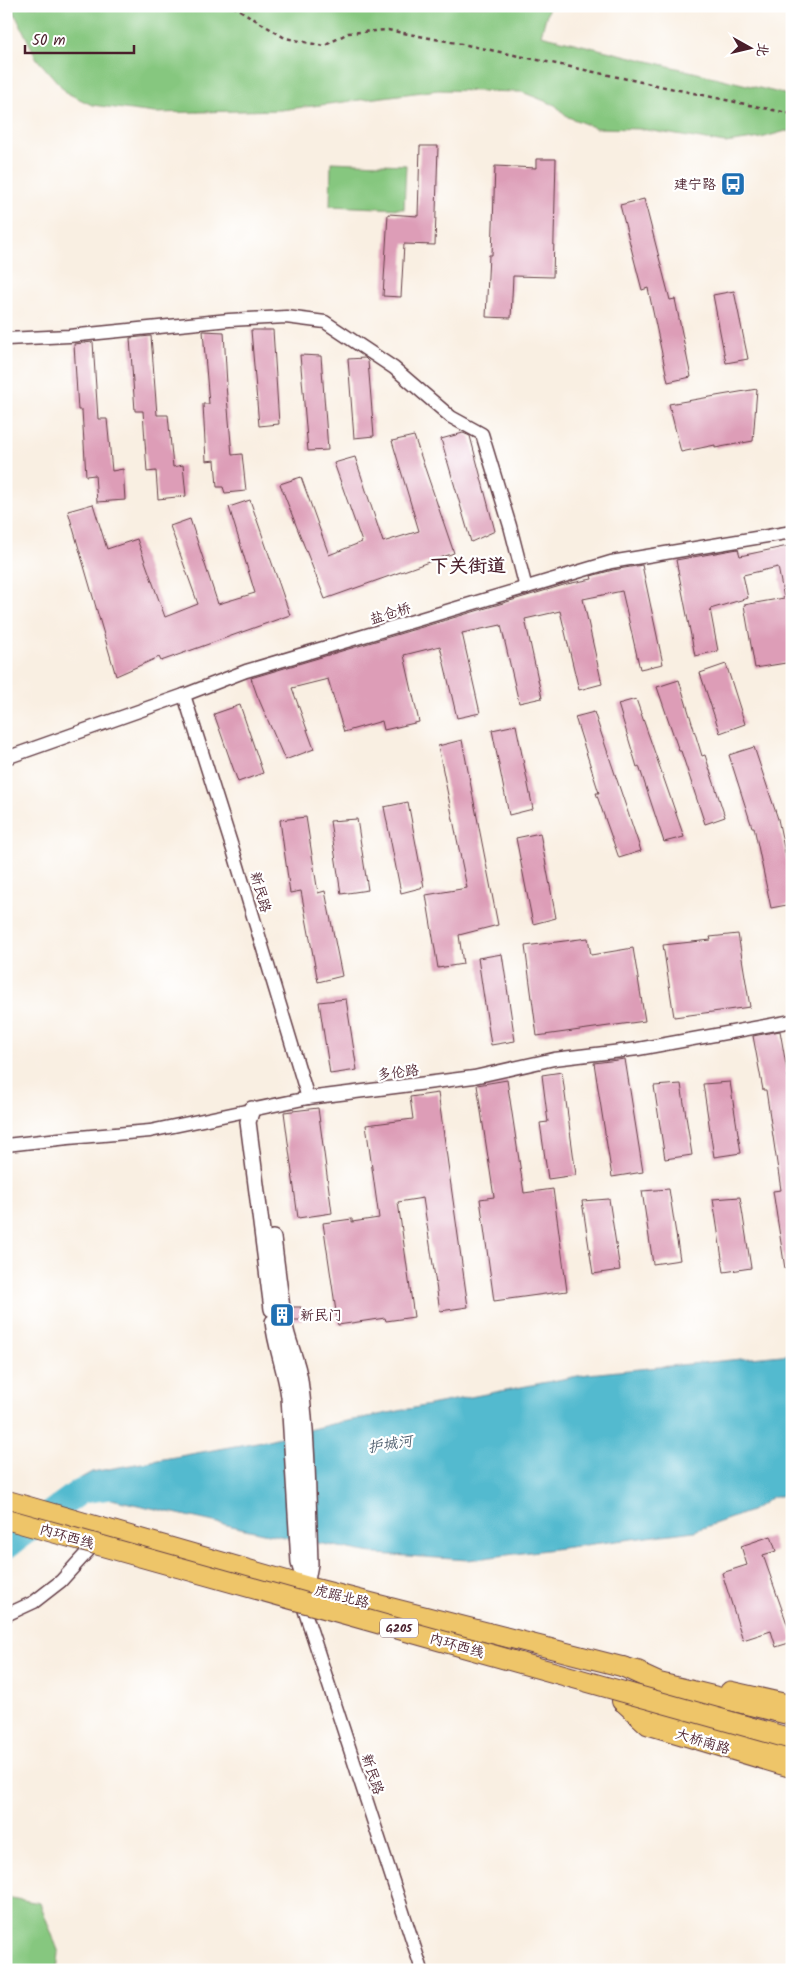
<svg xmlns="http://www.w3.org/2000/svg" width="798" height="1976" viewBox="0 0 798 1976" font-family="Kalam,'LXGW WenKai TC',sans-serif">
	<style>
		.green { fill: #86c77f; stroke: #687355 }
		.water { fill: #52bacf; stroke: #4e6c7d }
		.lines { fill: none; stroke-linecap: round; stroke-linejoin: round }
		.river { stroke: #52bacf; stroke-width: 26 }
		.building { fill: #dd9db7 }
		.minor-casing { stroke: #643e46; stroke-width: 15 }
		.tertiary-casing { stroke: #643e46; stroke-width: 18 }
		.primary-casing { stroke: #643e46; stroke-width: 21 }
		.trunk-casing { stroke: #643e46; stroke-width: 22 }
		.path { stroke: #643e46; stroke-width: 2.5; stroke-dasharray: 4 4; stroke-linecap: butt }
		.minor { stroke: #fff; stroke-width: 12 }
		.tertiary { stroke: #fff; stroke-width: 15 }
		.primary { stroke: #eec569; stroke-width: 19 }
		.trunk { stroke: #eec569; stroke-width: 20 }
		.trunk-bridge-casing { stroke: #643e46; stroke-width: 22; stroke-linecap: butt }
		.trunk-bridge { stroke: #eec569; stroke-width: 20 }
		.labels { text-anchor: middle; stroke-width: 4.5; stroke-linejoin: round; paint-order: stroke }
		.shield { fill: #fff; stroke: #80626b; stroke-width: 1 }
		.shield-label { font-size: 12px; font-weight: bold; fill: #4a1f2b }
		.poi-label { font-size: 14px; fill: #4a1f2b; stroke: #fff; text-anchor: end }
		.street-label { font-size: 14px; fill: #4a1f2b; stroke: #fff }
		.water-label { font-size: 15px; font-style: italic; fill: #4d5d6d; stroke: #fff }
		.district-label { font-size: 19px; font-weight: bold; fill: #4a1f2b; stroke: #fff }
	</style>
	<rect width="100%" height="100%" fill="#fff"/>
	<filter id="ink" filterUnits="userSpaceOnUse"><feTurbulence type="fractalNoise" baseFrequency=".02" numOctaves="2"/><feDisplacementMap in="SourceGraphic" scale="10" xChannelSelector="R" yChannelSelector="G"/><feConvolveMatrix kernelMatrix="1 2 1 2 8 2 1 2 1" color-interpolation-filters="sRGB"/></filter>
	<filter id="wash" filterUnits="userSpaceOnUse"><feTurbulence type="fractalNoise" baseFrequency=".0096" numOctaves="4" result="noise"/><feDisplacementMap in="SourceGraphic" scale="20" xChannelSelector="R" yChannelSelector="G"/><feGaussianBlur stdDeviation="1.12" result="paint"/><feColorMatrix in="noise" values="0 0 0 0 0 0 0 0 0 0 0 0 0 0 0 0 0 1.4 0 .05"/><feComposite in="paint" operator="in"/></filter>
	<g filter="url(#wash)">
		<rect width="100%" height="100%" fill="#f9efe2"/>
		<g class="green">
			<path d="M 11,6 L 549,6 L 541,35 L 792,96 L 792,132 L 786,131 L 761,138 L 725,143 L 641,129 L 596,128 L 568,117 L 555,105 L 522,92 L 438,90 L 281,110 L 155,113 L 92,105 L 67,93 L 37,59 Z"/>
			<path d="M 331,162 L 406,165 L 404,209 L 330,206 Z"/>
			<path d="M 6,1897 L 40,1903 L 59,1953 L 57,1970 L 6,1970 Z"/>
		</g>
		<path class="water" d="M 792,1354 L 792,1494 L 772,1497 L 751,1511 L 694,1531 L 468,1560 L 377,1554 L 263,1533 L 71,1490 L 67,1486 L 92,1472 L 268,1440 L 332,1424 L 588,1374 Z"/>
		<g class="lines">
			<path class="river" d="M 6,1546 L 81,1491 L 114,1486"/>
		</g>
		<g id="blocks">
			<g class="building">
				<path d="M 420,146 L 438,146 L 435,245 L 404,244 L 401,297 L 383,296 L 388,214 L 418,216 Z"/>
				<path d="M 536,159 L 556,159 L 553,277 L 513,276 L 511,318 L 486,317 L 489,255 L 492,255 L 495,166 L 536,168 Z"/>
				<path d="M 644,199 L 670,300 L 675,299 L 691,377 L 668,382 L 648,288 L 642,290 L 620,205 Z"/>
				<path d="M 734,291 L 748,359 L 726,363 L 713,295 Z"/>
				<path d="M 251,330 L 273,330 L 279,424 L 259,426 Z"/>
				<path d="M 203,331 L 224,332 L 227,385 L 226,385 L 232,455 L 242,454 L 246,491 L 225,493 L 223,487 L 217,487 L 215,460 L 206,461 L 203,404 L 209,404 Z"/>
				<path d="M 151,336 L 157,415 L 168,415 L 173,467 L 183,465 L 186,496 L 158,499 L 156,471 L 147,472 L 143,411 L 135,411 L 130,338 Z"/>
				<path d="M 93,342 L 98,419 L 107,419 L 112,471 L 123,469 L 125,500 L 97,502 L 95,475 L 86,476 L 82,410 L 78,410 L 74,344 Z"/>
				<path d="M 300,355 L 321,356 L 328,450 L 308,451 Z"/>
				<path d="M 365,358 L 368,361 L 374,436 L 354,438 L 348,359 Z"/>
				<path d="M 757,389 L 753,441 L 715,448 L 715,445 L 681,452 L 669,404 Z"/>
				<path d="M 463,433 L 470,436 L 495,531 L 471,542 L 441,439 Z"/>
				<path d="M 414,436 L 454,553 L 325,599 L 280,484 L 301,477 L 329,555 L 362,542 L 334,463 L 355,457 L 383,542 L 419,531 L 392,441 Z"/>
				<path d="M 250,500 L 290,615 L 161,661 L 159,657 L 116,676 L 68,511 L 93,504 L 107,549 L 137,539 L 165,617 L 198,604 L 170,526 L 190,519 L 218,604 L 255,593 L 229,507 Z"/>
				<path d="M 788,546 L 792,563 L 792,662 L 755,668 L 744,605 L 784,598 L 778,567 L 743,575 L 748,598 L 710,609 L 718,651 L 695,656 L 676,560 L 738,549 L 740,556 Z"/>
				<path d="M 642,565 L 663,664 L 640,669 L 622,591 L 583,599 L 602,684 L 579,690 L 560,611 L 525,619 L 542,698 L 519,703 L 501,625 L 462,633 L 480,713 L 457,718 L 440,646 L 404,655 L 419,722 L 384,730 L 382,721 L 344,732 L 328,679 L 292,688 L 314,749 L 285,760 L 257,695 L 251,678 L 567,584 L 592,579 L 591,576 L 613,570 Z"/>
				<path d="M 726,664 L 745,724 L 720,733 L 700,673 Z"/>
				<path d="M 679,680 L 702,756 L 705,755 L 725,817 L 705,824 L 681,751 L 679,751 L 657,687 Z"/>
				<path d="M 636,699 L 664,779 L 684,837 L 664,842 L 639,766 L 637,767 L 618,704 Z"/>
				<path d="M 240,705 L 263,773 L 238,782 L 214,714 Z"/>
				<path d="M 594,712 L 641,851 L 619,858 L 596,793 L 599,793 L 575,717 Z"/>
				<path d="M 516,725 L 533,809 L 509,815 L 492,730 Z"/>
				<path d="M 462,740 L 498,925 L 459,935 L 463,964 L 438,968 L 426,895 L 467,888 L 438,746 Z"/>
				<path d="M 754,747 L 778,819 L 792,886 L 792,904 L 771,908 L 754,827 L 752,827 L 729,755 Z"/>
				<path d="M 408,802 L 424,887 L 401,893 L 384,807 Z"/>
				<path d="M 306,817 L 318,893 L 325,891 L 342,976 L 318,982 L 301,891 L 290,893 L 280,820 Z"/>
				<path d="M 357,819 L 368,890 L 341,894 L 330,821 Z"/>
				<path d="M 540,833 L 556,918 L 533,924 L 516,838 Z"/>
				<path d="M 738,934 L 750,1007 L 674,1017 L 663,945 L 711,940 L 710,937 Z"/>
				<path d="M 588,938 L 591,955 L 633,948 L 645,1021 L 537,1036 L 525,946 Z"/>
				<path d="M 502,954 L 515,1041 L 491,1045 L 478,958 Z"/>
				<path d="M 346,999 L 357,1070 L 330,1074 L 319,1002 Z"/>
				<path d="M 780,1031 L 792,1099 L 792,1269 L 785,1269 L 773,1191 L 781,1190 L 766,1090 L 763,1090 L 753,1036 Z"/>
				<path d="M 625,1059 L 643,1172 L 612,1177 L 594,1063 Z"/>
				<path d="M 562,1072 L 576,1175 L 548,1179 L 540,1123 L 548,1122 L 542,1075 Z"/>
				<path d="M 507,1080 L 524,1193 L 553,1189 L 567,1291 L 494,1301 L 480,1199 L 494,1197 L 477,1085 Z"/>
				<path d="M 730,1082 L 741,1153 L 714,1157 L 703,1084 Z"/>
				<path d="M 681,1084 L 692,1155 L 665,1159 L 654,1086 Z"/>
				<path d="M 438,1093 L 468,1307 L 440,1311 L 423,1198 L 398,1202 L 414,1317 L 386,1321 L 385,1318 L 338,1325 L 323,1223 L 352,1219 L 352,1222 L 379,1218 L 366,1125 L 413,1119 L 410,1097 Z"/>
				<path d="M 318,1108 L 332,1213 L 298,1218 L 284,1112 Z"/>
				<path d="M 669,1189 L 680,1260 L 653,1264 L 642,1191 Z"/>
				<path d="M 740,1197 L 751,1268 L 724,1272 L 713,1199 Z"/>
				<path d="M 609,1199 L 620,1270 L 593,1274 L 582,1201 Z"/>
				<path d="M 291,1307 L 301,1307 L 302,1320 L 293,1320 L 289,1314 Z"/>
				<path d="M 771,1536 L 776,1551 L 763,1555 L 792,1638 L 792,1642 L 776,1647 L 771,1631 L 743,1640 L 722,1573 L 747,1565 L 741,1546 Z"/>
			</g>
		</g>
	</g>
	<g filter="url(#ink)">
		<use href="#blocks" fill-opacity="0" stroke="#643e46" stroke-width="1"/>
		<g class="lines">
			<defs>
				<g id="minor">
					<path d="M 6,339 L 69,336 L 229,320 L 286,317 L 325,322 L 394,368 L 451,417 L 482,434 L 510,526 L 526,588"/>
					<path d="M 184,695 L 234,853 L 308,1098"/>
					<path d="M 6,758 L 184,695 L 246,671 L 611,562 L 792,532"/>
					<path d="M 6,1145 L 68,1138 L 150,1131 L 308,1098 L 474,1077 L 554,1059 L 638,1049 L 792,1021"/>
					<path d="M 305,1596 L 304,1609 L 422,1970"/>
					<path d="M 6,1615 L 34,1602 L 61,1581 L 89,1550"/>
				</g>
				<g id="tertiary">
					<path d="M 252,1109 L 248,1122 L 272,1309"/>
					<path d="M 273,1238 L 282,1308"/>
					<path d="M 284,1321 C 287,1342 297,1359 300,1380 C 308,1440 308,1503 310,1564 L 306,1586"/>
					<path d="M 273,1322 C 276,1348 286,1371 289,1397 L 299,1563 L 305,1582"/>
				</g>
				<g id="primary">
					<path d="M 6,1500 L 306,1586 L 639,1671"/>
					<path d="M 730,1691 L 792,1705"/>
					<path d="M 623,1702 L 648,1725 L 792,1768"/>
				</g>
				<g id="trunk">
					<path d="M 624,1667 L 659,1683 L 792,1715"/>
					<path d="M 622,1701 L 726,1738 L 792,1755"/>
				</g>
			</defs>
			<use href="#minor" class="minor-casing"/>
			<use href="#tertiary" class="tertiary-casing"/>
			<use href="#primary" class="primary-casing"/>
			<use href="#trunk" class="trunk-casing"/>
			<path class="path" d="M 233,6 L 285,38 L 324,46 L 348,33 L 388,30 L 467,45 L 792,114"/>
			<use href="#minor" class="minor"/>
			<use href="#tertiary" class="tertiary"/>
			<use href="#primary" class="primary"/>
			<use href="#trunk" class="trunk"/>
			<defs>
				<path id="trunk-bridge" d="M 6,1519 L 792,1739"/>
			</defs>
			<use href="#trunk-bridge" class="trunk-bridge-casing"/>
			<use href="#trunk-bridge" class="trunk-bridge"/>
		</g>
	</g>
	<defs>
		<symbol id="bus-square" viewBox="-11 -11 22 22"><rect x="-9" y="-9" width="18" height="18" rx="4" fill="#1f6fb2" stroke="#fff"/><path d="M-5-6H5V4H4V6H2V4H-2V6H-4V4H-5ZM-3.5-4V0h7V-4ZM-3.5 1.2v1.5H-2V1.2ZM2 1.2v1.5H3.5V1.2Z" fill="#fff"/></symbol>
		<symbol id="building-square" viewBox="-11 -11 22 22"><rect x="-9" y="-9" width="18" height="18" rx="4" fill="#1f6fb2" stroke="#fff"/><path d="M-4-6H4V6H1V3H-1V6H-4ZM-2.5-4.3h1.7v1.8h-1.7ZM.8-4.3h1.7v1.8H.8ZM-2.5-1h1.7V.8h-1.7ZM.8-1h1.7V.8H.8Z" fill="#fff"/></symbol>
	</defs>
	<g fill-rule="evenodd">
		<use href="#bus-square" x="719" y="170" width="28" height="28"/>
		<use href="#building-square" x="268" y="1301" width="28" height="28"/>
	</g>
	<g class="labels">
		<rect class="shield" x="380" y="1618.5" width="38" height="19" rx="4"/>
		<g class="shield-label">
			<text x="399" y="1632">G205</text>
		</g>
		<g class="poi-label">
			<text x="716" y="189">建宁路</text>
			<text x="300" y="1320" text-anchor="start">新民门</text>
		</g>
		<g class="street-label">
			<text transform="translate(390 613) rotate(-17)" y="5">盐仓桥</text>
			<text transform="translate(261 892) rotate(74)" y="5">新民路</text>
			<text transform="translate(398 1072) rotate(-7)" y="5">多伦路</text>
			<text transform="translate(67 1536) rotate(16)" y="5">内环西线</text>
			<text transform="translate(342 1596) rotate(14)" y="5">虎踞北路</text>
			<text transform="translate(457 1645) rotate(16)" y="5">内环西线</text>
			<text transform="translate(703 1741) rotate(17)" y="5">大桥南路</text>
			<text transform="translate(373 1774) rotate(72)" y="5">新民路</text>
		</g>
		<g class="water-label">
			<text transform="translate(390 1444) rotate(-9)" y="5">护城河</text>
		</g>
		<g class="district-label">
			<text x="468" y="572">下关街道</text>
		</g>
	</g>
	<rect width="798" height="1976" fill="none" stroke="#fff" stroke-width="25"/>
	<g transform="translate(750 48) rotate(98)" stroke="#ffffff" stroke-width="4" paint-order="stroke">
	<path d="M0-4L9 19L0 12L-9 19Z" fill="#4a1f2b"/>
	<text y="-8" font-size="14" font-weight="bold" text-anchor="middle" fill="#4a1f2b">北</text>
	</g>
	<path d="M25 45v8h109v-8" fill="none" stroke="#4a1f2b" stroke-width="2.5"/>
	<text x="32" y="45" font-size="15" fill="#4a1f2b" stroke="#ffffff" stroke-width="4" paint-order="stroke">50 m</text>
</svg>
